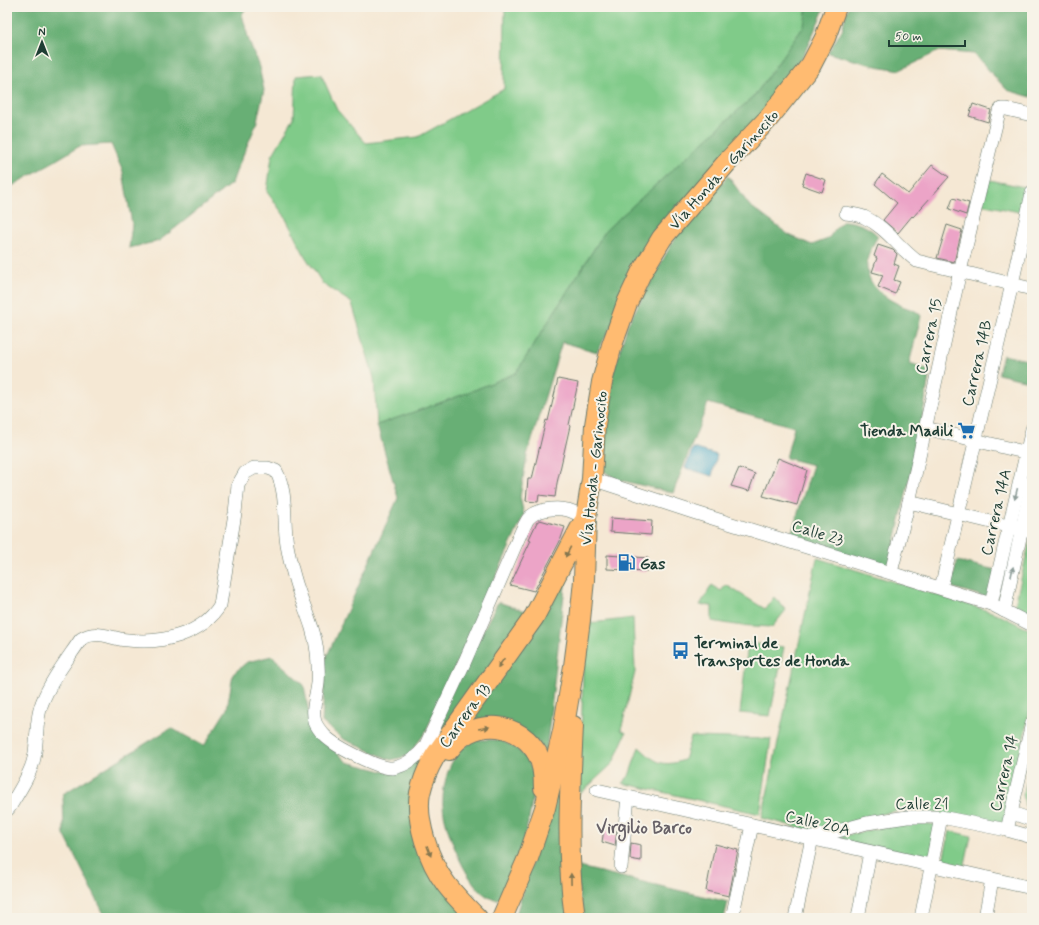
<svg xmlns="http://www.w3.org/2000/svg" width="1039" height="925" viewBox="0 0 1039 925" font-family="Mynerve,sans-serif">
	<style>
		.green { fill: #80cb89; stroke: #50845e }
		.forest { fill: #68af75; stroke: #447654 }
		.water { fill: #48a7c7; stroke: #34727e }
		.building { fill: #eca4c7 }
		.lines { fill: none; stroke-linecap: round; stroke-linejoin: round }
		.minor-casing { stroke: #6a796c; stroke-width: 14 }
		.highway-casing { stroke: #6a796c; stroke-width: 22 }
		.minor { stroke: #fff; stroke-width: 13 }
		.highway { stroke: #ffbb71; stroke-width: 20 }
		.oneway { fill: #8f9e9a }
		.oneway2 { fill: #84764f }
		.labels { text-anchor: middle; stroke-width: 4; stroke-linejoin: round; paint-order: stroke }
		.street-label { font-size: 16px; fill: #1f3d34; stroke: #f7f3e8 }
		.poi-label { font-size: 16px; font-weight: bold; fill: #1f3d34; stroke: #f7f3e8; text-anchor: start }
		.neighbourhood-label { font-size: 17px; font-weight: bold; fill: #676167; stroke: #f7f3e8 }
	</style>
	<rect width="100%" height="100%" fill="#f7f3e8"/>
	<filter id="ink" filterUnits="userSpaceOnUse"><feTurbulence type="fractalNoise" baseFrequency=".025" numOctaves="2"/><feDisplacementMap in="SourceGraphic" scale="8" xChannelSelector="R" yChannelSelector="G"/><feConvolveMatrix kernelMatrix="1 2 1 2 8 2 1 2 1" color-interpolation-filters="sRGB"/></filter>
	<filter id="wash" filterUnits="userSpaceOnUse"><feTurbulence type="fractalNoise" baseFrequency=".012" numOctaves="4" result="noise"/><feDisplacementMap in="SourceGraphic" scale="16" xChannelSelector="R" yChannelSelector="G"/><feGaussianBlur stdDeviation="0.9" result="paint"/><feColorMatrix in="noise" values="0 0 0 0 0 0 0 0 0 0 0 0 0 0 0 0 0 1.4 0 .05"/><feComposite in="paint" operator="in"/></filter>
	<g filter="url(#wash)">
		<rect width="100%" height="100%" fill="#f5e8d4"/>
		<g class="green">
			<path d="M 505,7 L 807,7 L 804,26 L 755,95 L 606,230 L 516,373 L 462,395 L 377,425 L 374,378 L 352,303 L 323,284 L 305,256 L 284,215 L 267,192 L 272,156 L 294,118 L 296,76 L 321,74 L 337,110 L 366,143 L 418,137 L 504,89 Z"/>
			<path d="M 985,179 L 1029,188 L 1024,213 L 980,204 Z"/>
			<path d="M 1030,540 L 1032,541 L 1032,618 L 1014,609 Z"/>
			<path d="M 817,558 L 995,613 L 1032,631 L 1032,700 L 1005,823 L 939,813 L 893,811 L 816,832 L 762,818 Z"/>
			<path d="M 712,585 L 721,591 L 726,585 L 765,609 L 774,597 L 786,610 L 772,627 L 736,625 L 712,621 L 712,606 L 700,605 Z"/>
			<path d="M 633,618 L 635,672 L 621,730 L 626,733 L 613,763 L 580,794 L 584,624 Z"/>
			<path d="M 748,643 L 784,647 L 770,716 L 740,713 Z"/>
			<path d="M 691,737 L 771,739 L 760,814 L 622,783 L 629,776 L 639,747 C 655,762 662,768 684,760 Z"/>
			<path d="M 1032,762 L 1032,811 L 1025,806 L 1023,794 Z"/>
			<path d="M 905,822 L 939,825 L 932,862 L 830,839 Z"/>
			<path d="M 950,831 L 971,836 L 964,869 L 942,864 Z"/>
		</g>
		<g class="forest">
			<path d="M 7,7 L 247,7 L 242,14 L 249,41 L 259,67 L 264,90 L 256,125 L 237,169 L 232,183 L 159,241 L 129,248 L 132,224 L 123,172 L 111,144 L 80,146 L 7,189 Z"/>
			<path d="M 807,7 L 825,7 L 804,54 L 772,103 L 714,164 L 611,327 L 597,352 L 562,342 L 527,455 L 520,497 L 524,515 L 425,733 L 408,756 L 391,760 L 343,739 L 322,722 L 326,658 L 398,498 L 377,425 L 462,395 L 516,373 L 606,230 L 755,95 L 804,26 Z"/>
			<path d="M 848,7 L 1032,7 L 1031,97 L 1007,90 L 974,54 L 939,51 L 900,70 L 876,66 L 828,53 L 842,30 Z"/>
			<path d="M 728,176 L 749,205 L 789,235 L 812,245 L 828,239 L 836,228 L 843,221 C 855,221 870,227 878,236 C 874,243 868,253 867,261 C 865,285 883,297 902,306 C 909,309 917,310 921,316 L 909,364 L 930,370 L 919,438 L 888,571 L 791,535 L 813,465 L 786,458 L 794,427 L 708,403 L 673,493 L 616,479 L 601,469 L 608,390 L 628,324 L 675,238 Z"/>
			<path d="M 1003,355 L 1032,361 L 1032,382 L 998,374 Z"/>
			<path d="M 957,561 L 996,570 L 989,598 L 951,587 Z"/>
			<path d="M 566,577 L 546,753 L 538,742 L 457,732 Z"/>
			<path d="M 498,602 L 531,613 L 444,737 L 413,816 L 469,918 L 106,918 L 64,834 L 63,794 L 171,728 L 204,746 L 227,709 L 233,674 L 247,662 L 272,656 L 304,685 L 311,727 L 347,762 L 390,773 L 411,766 Z"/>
			<path d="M 499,740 C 516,746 528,755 533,773 C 534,778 533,783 533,788 C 532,824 516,859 504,893 C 502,895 499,900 495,899 C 470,897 444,828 443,806 C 442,784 450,749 475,741 C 482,739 492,740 499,740 Z"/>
			<path d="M 562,756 L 568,918 L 515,918 L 555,786 Z"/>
			<path d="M 575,866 L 728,902 L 724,918 L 585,918 L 580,898 Z"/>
		</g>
		<path class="water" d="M 693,448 L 717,455 L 712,476 L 685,468 Z"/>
		<g id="blocks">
			<g class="building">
				<path d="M 973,104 L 991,110 L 988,122 L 969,116 Z"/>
				<path d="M 932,165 L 949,177 L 913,217 L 912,216 L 898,233 L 883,220 L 897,203 L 875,184 L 882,174 L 908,194 Z"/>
				<path d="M 806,173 L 826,180 L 822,192 L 802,185 Z"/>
				<path d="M 953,198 L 969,203 L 966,215 L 949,209 Z"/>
				<path d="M 947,225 L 962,230 L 954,262 L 937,258 Z"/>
				<path d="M 878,245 L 893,250 L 897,254 L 894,264 L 899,266 L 894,280 L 900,282 L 895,294 L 878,287 L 883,275 L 872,272 L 877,258 L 874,256 Z"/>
				<path d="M 558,379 L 578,383 L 569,425 L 570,426 L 557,483 L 555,497 L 539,495 L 538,502 L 526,501 L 528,479 L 532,479 L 546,420 L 548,421 Z"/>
				<path d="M 778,458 L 807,470 L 797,505 L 763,496 Z"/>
				<path d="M 739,468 L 755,474 L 749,491 L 731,486 Z"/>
				<path d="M 611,518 L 652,521 L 651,535 L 610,532 Z"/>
				<path d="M 540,520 L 565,527 L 560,541 L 534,591 L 510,585 L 531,540 L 529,539 L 537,522 Z"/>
				<path d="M 607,555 L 648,558 L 647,571 L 607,569 Z"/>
				<path d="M 604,829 L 617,831 L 615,846 L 602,842 Z"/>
				<path d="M 631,843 L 641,845 L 641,861 L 630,859 Z"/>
				<path d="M 715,844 L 738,850 L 729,896 L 706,891 Z"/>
			</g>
		</g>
	</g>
	<g filter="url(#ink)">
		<use href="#blocks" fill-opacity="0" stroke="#6a796c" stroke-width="1"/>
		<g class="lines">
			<defs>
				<g id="minor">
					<path d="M 846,213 C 852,214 859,215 864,217 C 886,227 899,248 917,261 L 1032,289"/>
					<path d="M 925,428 L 1032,454"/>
					<path d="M 592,479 L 693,512 L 991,604 L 1032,625"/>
					<path d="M 909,502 L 1032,532"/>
					<path d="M 891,572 L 909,502 L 960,271 L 999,112 L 1001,109 L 1006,109 L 1032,115"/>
					<path d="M 941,588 L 1012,284 L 1032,193"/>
					<path d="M 991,604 L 1032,429"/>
					<path d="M 1004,611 L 1032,482"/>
					<path d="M 597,790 L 1032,888"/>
					<path d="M 7,810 L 9,808 C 18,793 31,774 34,758 C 38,740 35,720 42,703 C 51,680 67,660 81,639 C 98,629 110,639 128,640 C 161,644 202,635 220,605 L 235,513 L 238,485 L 245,473 L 254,468 L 268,468 L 276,471 C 288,493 283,521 287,545 C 290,562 294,579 300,595 C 307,614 315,632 317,652 C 318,662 319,673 318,683 C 317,695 311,709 315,722 C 317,727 321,732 325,736 C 336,747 379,769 393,768 C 406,766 418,756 425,747 L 465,661 L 522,530 C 524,527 526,522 528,519 C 536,509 556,507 568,510 C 574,512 580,515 586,517"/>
					<path d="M 1012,813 L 1032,820"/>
					<path d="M 1007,830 L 1032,723"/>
					<path d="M 621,867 L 628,797"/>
					<path d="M 732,918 L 752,825"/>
					<path d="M 795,918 L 812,838 L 867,823 L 907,817 L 941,817 L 1007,830 L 1032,837"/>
					<path d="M 858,918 L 870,852"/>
					<path d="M 921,918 L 941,817"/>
					<path d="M 985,918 L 992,879"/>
				</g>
				<g id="highway">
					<path d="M 573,726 C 570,790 566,855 575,918"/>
					<path d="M 449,750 C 470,719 514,719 535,750 C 543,761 544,775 544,788"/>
					<path d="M 477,918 C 466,907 455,896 446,884 C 429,862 415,820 420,793 C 423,780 428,768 435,756 L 534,617 L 583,523"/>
					<path d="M 502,918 L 528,858 L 545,808 L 563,731 L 574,666 L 580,620 L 584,580 L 586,517 L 592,479 L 595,425 L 602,382 L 612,345 L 627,303 L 641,273 L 662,238 L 729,160 L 768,119 L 811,65 L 825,38 L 836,7"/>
				</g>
			</defs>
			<use href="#minor" class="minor-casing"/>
			<use href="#highway" class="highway-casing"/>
			<use href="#minor" class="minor"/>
			<use href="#highway" class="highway"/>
		</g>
		<defs><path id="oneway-solid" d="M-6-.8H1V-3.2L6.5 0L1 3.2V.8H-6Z"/></defs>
		<g class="oneway">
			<use href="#oneway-solid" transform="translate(1016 494) rotate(104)"/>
			<use href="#oneway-solid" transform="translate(1012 572) rotate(-78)"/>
		</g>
		<g class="oneway2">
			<use href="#oneway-solid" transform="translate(568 552) rotate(117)"/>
			<use href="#oneway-solid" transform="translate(501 663) rotate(125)"/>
			<use href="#oneway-solid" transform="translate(484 728) rotate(-10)"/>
			<use href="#oneway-solid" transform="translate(429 851) rotate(70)"/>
			<use href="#oneway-solid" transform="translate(571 879) rotate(-91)"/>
		</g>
	</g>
	<defs>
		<symbol id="supermarket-bare" viewBox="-9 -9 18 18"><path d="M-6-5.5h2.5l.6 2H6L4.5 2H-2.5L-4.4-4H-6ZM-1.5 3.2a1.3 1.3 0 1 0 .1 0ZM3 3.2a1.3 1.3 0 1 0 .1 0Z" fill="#1f6fb2" stroke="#f7f3e8" stroke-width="2.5" paint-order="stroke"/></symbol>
		<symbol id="fuel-bare" viewBox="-9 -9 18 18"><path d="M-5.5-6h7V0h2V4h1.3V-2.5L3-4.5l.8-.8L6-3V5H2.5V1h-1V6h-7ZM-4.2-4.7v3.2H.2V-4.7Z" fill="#1f6fb2" stroke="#f7f3e8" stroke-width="2.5" paint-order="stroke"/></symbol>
		<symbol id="bus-bare" viewBox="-9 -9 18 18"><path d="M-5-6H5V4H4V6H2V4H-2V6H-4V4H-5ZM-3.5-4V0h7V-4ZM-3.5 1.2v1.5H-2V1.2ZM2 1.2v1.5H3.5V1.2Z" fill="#1f6fb2" stroke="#f7f3e8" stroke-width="2.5" paint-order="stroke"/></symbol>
	</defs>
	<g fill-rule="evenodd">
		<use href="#supermarket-bare" x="954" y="418" width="25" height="25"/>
		<use href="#fuel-bare" x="614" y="550" width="25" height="25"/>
		<use href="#bus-bare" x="668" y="638" width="25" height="25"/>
	</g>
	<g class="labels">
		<g class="street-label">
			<text transform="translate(723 169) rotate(-48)" y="6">Vía Honda - Garinocito</text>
			<text transform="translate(928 336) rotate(-78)" y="6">Carrera 15</text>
			<text transform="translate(976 363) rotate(-77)" y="6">Carrera 14B</text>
			<text transform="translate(593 468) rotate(-84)" y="6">Vía Honda - Garinocito</text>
			<text transform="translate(995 512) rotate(-77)" y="6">Carrera 14A</text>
			<text transform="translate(818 532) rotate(17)" y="6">Calle 23</text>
			<text transform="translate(464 715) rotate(-54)" y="6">Carrera 13</text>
			<text transform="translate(1003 773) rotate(-77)" y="6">Carrera 14</text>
			<text x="922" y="809">Calle 21</text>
			<text transform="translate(818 822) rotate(13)" y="6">Calle 20A</text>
		</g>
		<g class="poi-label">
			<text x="953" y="436" text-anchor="end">Tienda Madili</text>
			<text x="640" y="569">Gas</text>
			<text x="694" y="648">Terminal de<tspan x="694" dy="18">Transportes de Honda</tspan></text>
		</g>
		<g class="neighbourhood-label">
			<text x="644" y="833">Virgilio Barco</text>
		</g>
	</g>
	<rect width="1039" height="925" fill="none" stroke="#f7f3e8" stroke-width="24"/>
	<g transform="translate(42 42)" stroke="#f7f3e8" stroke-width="3" paint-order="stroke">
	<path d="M0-3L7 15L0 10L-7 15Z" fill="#1f3d34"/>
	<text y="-6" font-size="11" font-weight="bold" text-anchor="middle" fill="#1f3d34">N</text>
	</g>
	<path d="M889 40v6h76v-6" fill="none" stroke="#1f3d34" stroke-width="2"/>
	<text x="895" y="40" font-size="12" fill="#1f3d34" stroke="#f7f3e8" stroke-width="3" paint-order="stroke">50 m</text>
</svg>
